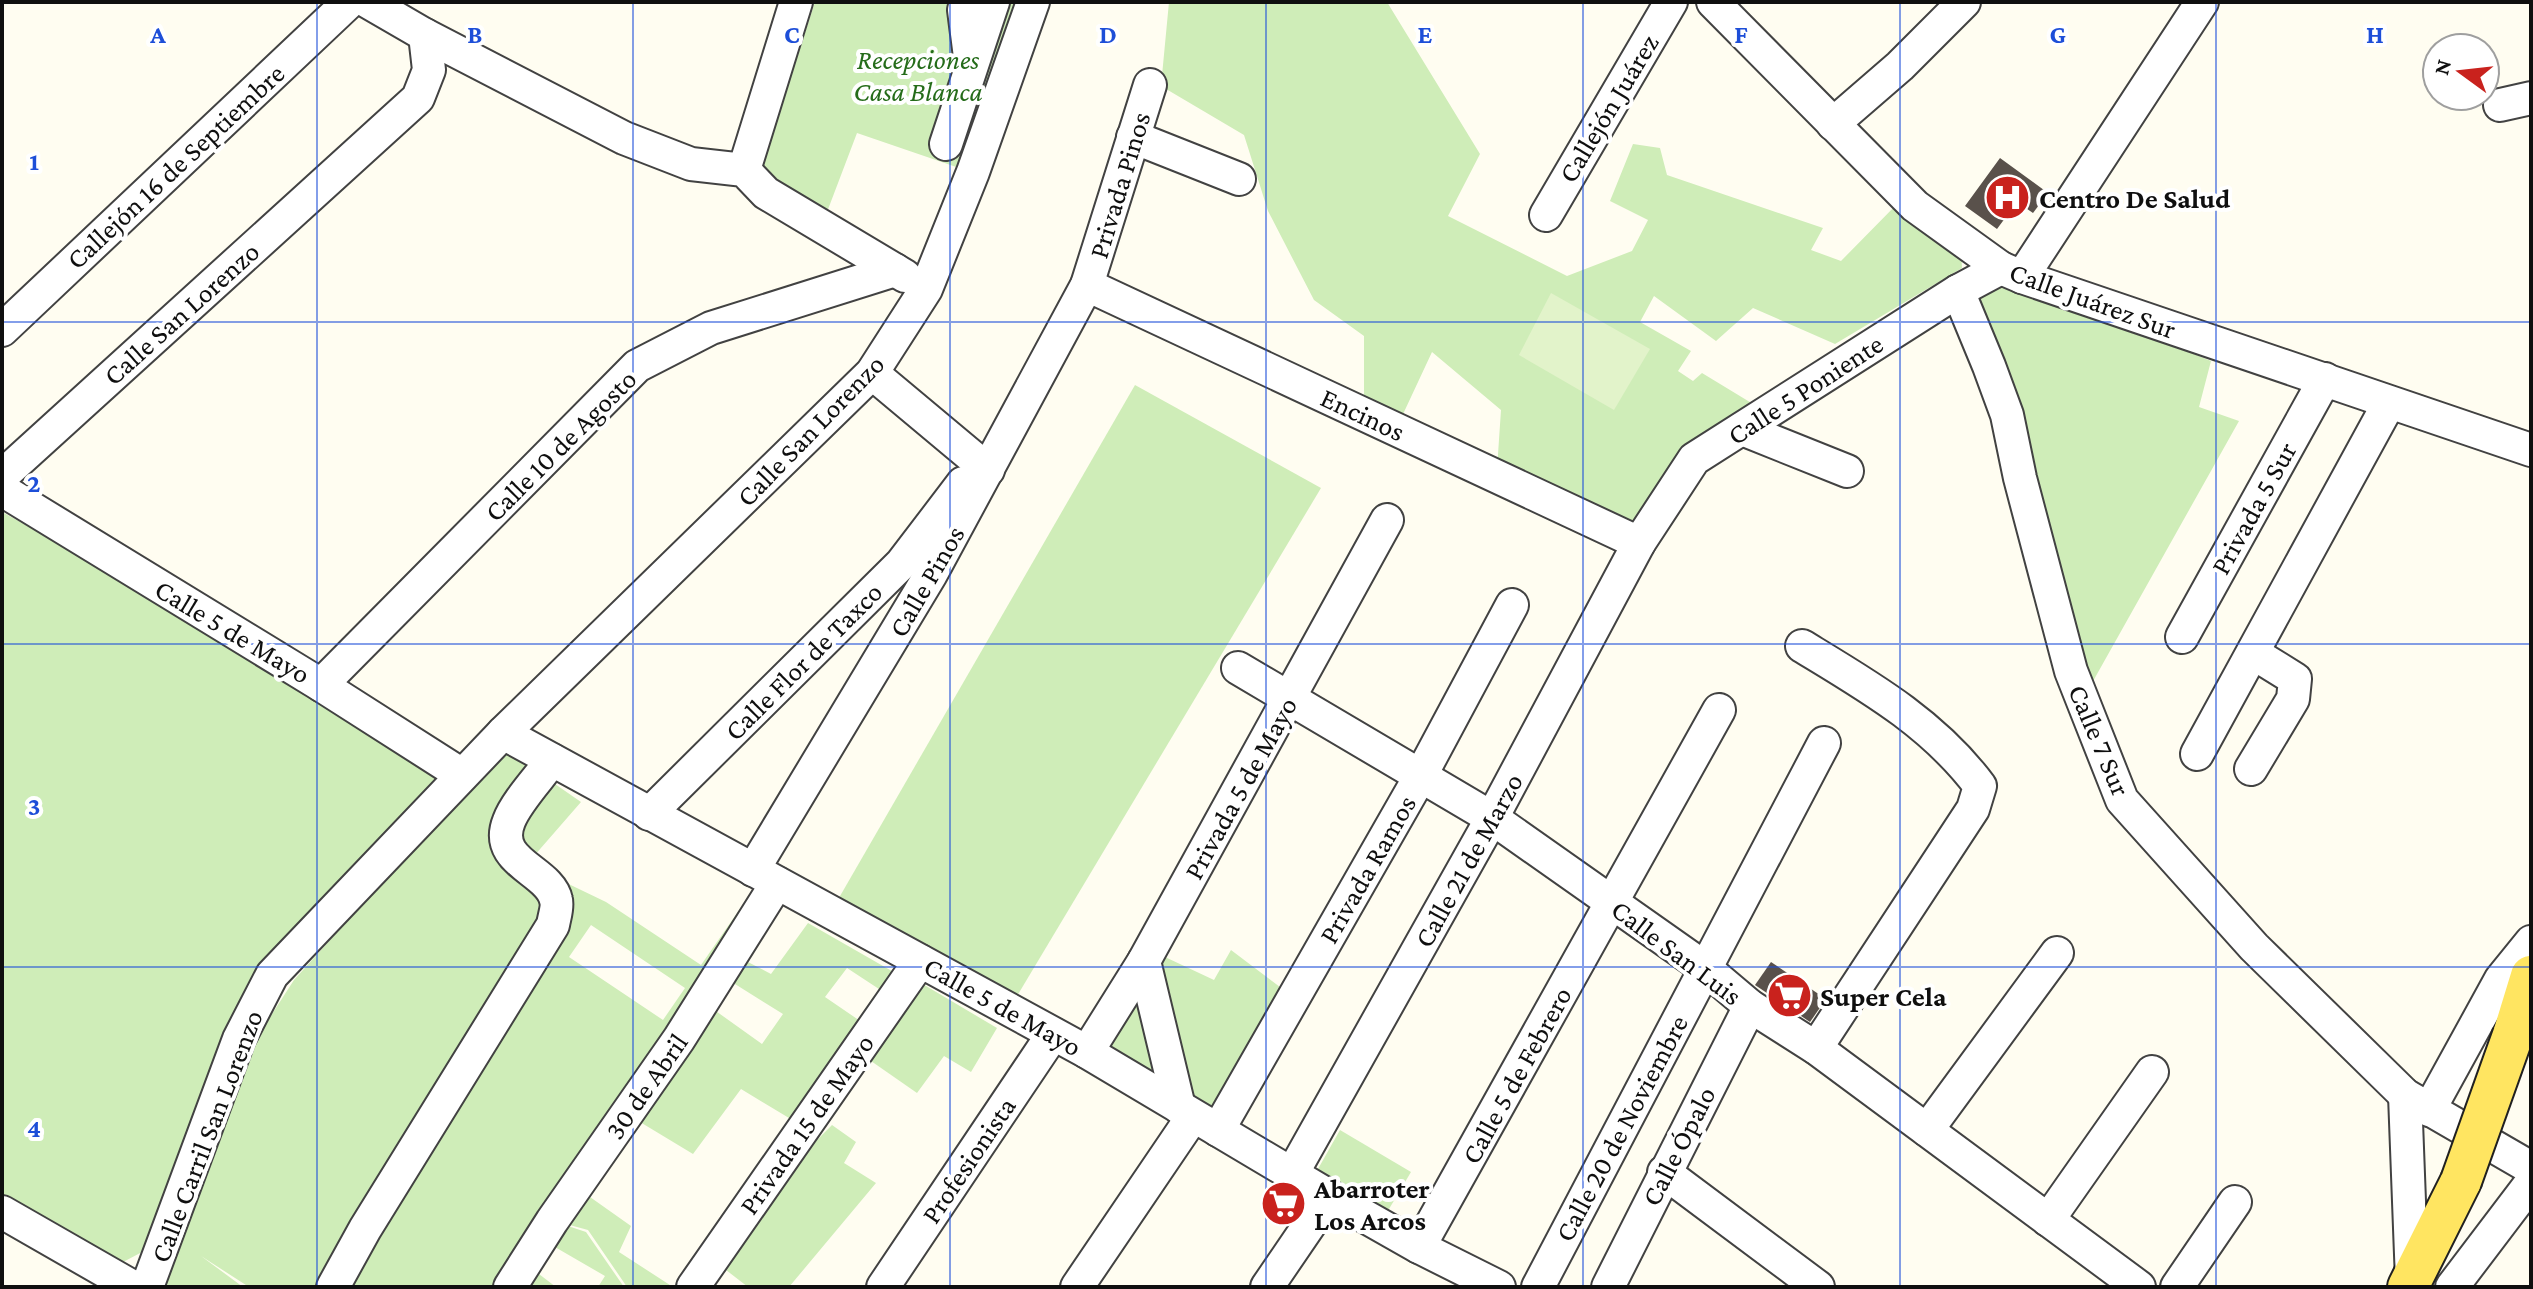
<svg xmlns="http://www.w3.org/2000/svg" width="2533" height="1289" viewBox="0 0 2533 1289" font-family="'Crimson Pro',serif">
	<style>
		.green { fill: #cfedb8; fill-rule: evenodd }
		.pitch { fill: #e2f3ca }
		.building { fill: #59514b }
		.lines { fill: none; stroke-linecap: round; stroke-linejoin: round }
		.minor-casing { stroke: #424242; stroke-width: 36 }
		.major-casing { stroke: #202020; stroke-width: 44 }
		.minor { stroke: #fff; stroke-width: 32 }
		.major { stroke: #ffe561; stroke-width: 40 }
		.major-bridge-casing { stroke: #202020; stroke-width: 44; stroke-linecap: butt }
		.major-bridge { stroke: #ffe561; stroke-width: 40 }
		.grid { fill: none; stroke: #1d4ed8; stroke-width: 2; stroke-opacity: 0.55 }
		.labels { text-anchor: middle; stroke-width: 8; stroke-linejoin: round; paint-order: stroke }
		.park-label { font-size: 28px; font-style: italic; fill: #256c1a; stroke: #fff }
		.street-label { font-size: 28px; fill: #0f0f0f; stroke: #fff }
		.poi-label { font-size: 28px; font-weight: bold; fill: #0f0f0f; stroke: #fff; text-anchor: start }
		.grid-label { font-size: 26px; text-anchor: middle; font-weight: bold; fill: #1d4ed8; stroke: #fff; stroke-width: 8; stroke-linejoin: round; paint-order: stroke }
	</style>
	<rect width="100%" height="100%" fill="#fffdf1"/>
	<g class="green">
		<path d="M 815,2 L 1019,2 L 965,170 L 857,133 L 827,212 L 758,176 Z"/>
		<path d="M 1169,2 L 1387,2 L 1480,154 L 1448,216 L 1567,276 L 1632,251 L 1648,220 L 1610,201 L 1633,144 L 1660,148 L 1667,175 L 1823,228 L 1811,250 L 1841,261 L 1900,201 L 1961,250 L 1962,268 L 1835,344 L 1753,308 L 1716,341 L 1654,296 L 1640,322 L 1691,351 L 1678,371 L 1693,381 L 1702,373 L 1758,407 L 1634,536 L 1497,469 L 1501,410 L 1432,352 L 1397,427 L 1364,411 L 1364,336 L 1314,300 L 1268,211 L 1244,135 L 1161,86 Z"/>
		<path d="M 2009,283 L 2022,284 L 2211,361 L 2199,407 L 2239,421 L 2092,683 L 2070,631 L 1976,300 Z"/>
		<path d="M 1135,385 L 1321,488 L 1014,1001 L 836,903 Z"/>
		<path d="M 2,512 L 319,684 L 442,776 L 269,969 L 144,1251 L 106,1271 L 2,1207 Z"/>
		<path d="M 503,748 L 581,802 L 527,864 L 606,902 L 701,965 L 751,893 L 779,909 L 744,960 L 771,974 L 808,923 L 897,974 L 882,991 L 847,968 L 825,997 L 866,1025 L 794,1121 L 741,1089 L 693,1154 L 640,1122 L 590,1197 L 631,1226 L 619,1252 L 673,1287 L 627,1287 L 588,1230 L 544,1218 L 586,1232 L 624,1287 L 598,1287 L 605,1276 L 548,1243 L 535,1271 L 556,1287 L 249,1287 L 201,1256 L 243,1287 L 159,1287 L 250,1048 L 294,980 ZM 591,925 L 685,988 L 663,1020 L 569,957 ZM 727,979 L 783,1014 L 762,1044 L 706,1004 Z"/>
		<path d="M 1231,950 L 1284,990 L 1215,1117 L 1105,1054 L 1165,957 L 1214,980 Z"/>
		<path d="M 921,983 L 997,1028 L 971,1072 L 944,1056 L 917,1093 L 871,1061 Z"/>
		<path d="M 832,1125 L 856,1142 L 844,1163 L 876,1183 L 789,1287 L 748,1287 L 726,1270 L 817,1140 Z"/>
		<path d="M 1340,1130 L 1411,1172 L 1386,1214 L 1314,1176 Z"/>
	</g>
	<path class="pitch" d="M 1551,293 L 1650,349 L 1614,410 L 1519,355 Z"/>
	<g class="building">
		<path d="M 2000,158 L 2048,193 L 2033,213 L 2017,202 L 1997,229 L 1965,206 Z"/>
		<path d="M 1771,962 L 1826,999 L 1810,1022 L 1755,985 Z"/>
	</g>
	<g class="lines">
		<defs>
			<g id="minor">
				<path d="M 368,2 L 425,35 L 624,138 L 691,164 L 744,170 L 766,193 L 905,276"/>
				<path d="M 966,2 L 964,10 L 970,57"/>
				<path d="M 1713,2 L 1915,206 L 2001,268 L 2022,277 L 2531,450"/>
				<path d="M 2500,105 L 2531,98"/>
				<path d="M 1833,124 L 1900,66 L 1964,2"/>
				<path d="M 1133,137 L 1239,179"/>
				<path d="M 946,144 L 993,2"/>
				<path d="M 744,170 L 796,2"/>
				<path d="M 1546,215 L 1671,2"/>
				<path d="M 2022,277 L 2202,2"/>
				<path d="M 1087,285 L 1639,543"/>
				<path d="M 1958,291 L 1989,366 L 2007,415 L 2020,478 L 2071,671 L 2122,800 L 2254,947 L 2405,1095 L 2531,1168"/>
				<path d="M 2,330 L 349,2"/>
				<path d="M 872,373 L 988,470"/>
				<path d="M 1742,429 L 1847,471"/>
				<path d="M 2,476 L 418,98 L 429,70 L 425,35"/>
				<path d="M 2,490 L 321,685 L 462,775"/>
				<path d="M 2182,637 L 2325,379"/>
				<path d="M 1802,646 C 1868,686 1933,723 1980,786 L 1973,809 L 1816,1048"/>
				<path d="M 1238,668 L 1492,818 L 1705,968 L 1750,1006 L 1816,1048 L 2139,1287"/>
				<path d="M 321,685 L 637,366 L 711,328 L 895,270"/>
				<path d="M 503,733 L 1087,1052 L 1329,1196 L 1419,1247 L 1499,1287"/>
				<path d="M 2197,754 L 2389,403"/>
				<path d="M 2251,769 L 2293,699 L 2295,679 L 2253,653"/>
				<path d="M 649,814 L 902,563 L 963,483"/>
				<path d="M 753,870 L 931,574 L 1087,285 L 1150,85"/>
				<path d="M 1144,961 L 1179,1107"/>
				<path d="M 1087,1052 L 1144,961 L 1387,520"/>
				<path d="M 2405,1095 L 2412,1281"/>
				<path d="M 2429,1110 L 2501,979 L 2531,942"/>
				<path d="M 1218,1130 L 1421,775 L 1512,605"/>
				<path d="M 1927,1130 L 2057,953"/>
				<path d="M 1664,1172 L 1818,1287"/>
				<path d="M 1292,1174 L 1492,818 L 1639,543 L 1694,459 L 1958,291 L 2001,268"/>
				<path d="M 2,1212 L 133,1287"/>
				<path d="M 2048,1220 L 2152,1072"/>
				<path d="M 1419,1247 L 1719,710"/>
				<path d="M 147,1287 L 239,1039 L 272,975 L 503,733 L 872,373 L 926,289 L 973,172 L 1033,2"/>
				<path d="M 333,1287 L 365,1229 L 553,925 C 554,918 558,907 556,900 C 550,870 492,863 509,821 C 516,802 539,778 552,760"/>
				<path d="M 510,1287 L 552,1221 L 679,1039 L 777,883"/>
				<path d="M 693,1287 L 920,961"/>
				<path d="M 883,1287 L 1053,1034"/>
				<path d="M 1077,1287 L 1193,1116"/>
				<path d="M 1267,1287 L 1329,1196"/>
				<path d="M 1538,1287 L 1824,743"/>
				<path d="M 1608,1287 L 1750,1006"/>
				<path d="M 2177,1287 L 2235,1202"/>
				<path d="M 2452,1287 L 2531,1183"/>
			</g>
			<g id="major">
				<path d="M 2513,1035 L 2531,976"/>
				<path d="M 2408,1287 L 2461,1181"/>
			</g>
		</defs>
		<use href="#minor" class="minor-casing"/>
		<use href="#major" class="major-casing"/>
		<use href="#minor" class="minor"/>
		<use href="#major" class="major"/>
		<defs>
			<path id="major-bridge" d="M 2461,1181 L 2513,1035"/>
		</defs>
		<use href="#major-bridge" class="major-bridge-casing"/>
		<use href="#major-bridge" class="major-bridge"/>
	</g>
	<path class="grid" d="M 317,2 L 317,1287M 633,2 L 633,1287M 950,2 L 950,1287M 1266,2 L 1266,1287M 1583,2 L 1583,1287M 1900,2 L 1900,1287M 2216,2 L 2216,1287M 2,322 L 2531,322M 2,644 L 2531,644M 2,967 L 2531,967"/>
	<defs>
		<symbol id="hospital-disc" viewBox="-11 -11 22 22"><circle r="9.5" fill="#c9221d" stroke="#fff"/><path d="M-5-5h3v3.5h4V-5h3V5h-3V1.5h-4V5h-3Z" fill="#fff"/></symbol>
		<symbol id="supermarket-disc" viewBox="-11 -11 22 22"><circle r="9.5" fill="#c9221d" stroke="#fff"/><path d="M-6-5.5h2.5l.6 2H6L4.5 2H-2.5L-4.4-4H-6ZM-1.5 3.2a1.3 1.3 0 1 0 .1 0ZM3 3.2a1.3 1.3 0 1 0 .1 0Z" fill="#fff"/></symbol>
	</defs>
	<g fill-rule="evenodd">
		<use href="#hospital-disc" x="1982" y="172" width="51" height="51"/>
		<use href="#supermarket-disc" x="1764" y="970" width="51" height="51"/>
		<use href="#supermarket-disc" x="1258" y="1178" width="51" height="51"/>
	</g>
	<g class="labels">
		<g class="park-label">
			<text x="918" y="69">Recepciones<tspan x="918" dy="32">Casa Blanca</tspan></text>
		</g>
		<g class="street-label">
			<text transform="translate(1608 108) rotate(-59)" y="10">Callejón Juárez</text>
			<text transform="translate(175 166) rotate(-43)" y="10">Callejón 16 de Septiembre</text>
			<text transform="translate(1119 185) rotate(-73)" y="10">Privada Pinos</text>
			<text transform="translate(2093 300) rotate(20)" y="10">Calle Juárez Sur</text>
			<text transform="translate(181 313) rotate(-42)" y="10">Calle San Lorenzo</text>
			<text transform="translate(1805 389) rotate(-33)" y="10">Calle 5 Poniente</text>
			<text transform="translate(1363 414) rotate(25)" y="10">Encinos</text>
			<text transform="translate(810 430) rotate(-46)" y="10">Calle San Lorenzo</text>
			<text transform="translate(560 445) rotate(-45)" y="10">Calle 10 de Agosto</text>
			<text transform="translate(2253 508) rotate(-61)" y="10">Privada 5 Sur</text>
			<text transform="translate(926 581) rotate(-60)" y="10">Calle Pinos</text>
			<text transform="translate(233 631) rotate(31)" y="10">Calle 5 de Mayo</text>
			<text transform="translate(803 661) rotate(-45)" y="10">Calle Flor de Taxco</text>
			<text transform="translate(2100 740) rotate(67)" y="10">Calle 7 Sur</text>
			<text transform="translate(1240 788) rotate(-61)" y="10">Privada 5 de Mayo</text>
			<text transform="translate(1468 860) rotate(-61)" y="10">Calle 21 de Marzo</text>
			<text transform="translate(1367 869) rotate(-60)" y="10">Privada Ramos</text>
			<text transform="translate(1677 952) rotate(37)" y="10">Calle San Luis</text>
			<text transform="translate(1003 1006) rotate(29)" y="10">Calle 5 de Mayo</text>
			<text transform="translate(1516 1075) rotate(-61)" y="10">Calle 5 de Febrero</text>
			<text transform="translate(646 1086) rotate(-55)" y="10">30 de Abril</text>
			<text transform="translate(806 1124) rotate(-55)" y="10">Privada 15 de Mayo</text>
			<text transform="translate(1621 1128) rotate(-62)" y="10">Calle 20 de Noviembre</text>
			<text transform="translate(206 1136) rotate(-69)" y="10">Calle Carril San Lorenzo</text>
			<text transform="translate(1678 1146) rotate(-63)" y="10">Calle Ópalo</text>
			<text transform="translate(968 1160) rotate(-56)" y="10">Profesionista</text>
		</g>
		<g class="poi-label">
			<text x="2039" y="208">Centro De Salud</text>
			<text x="1820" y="1006">Super Cela</text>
			<text x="1314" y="1198">Abarroter<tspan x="1314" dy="32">Los Arcos</tspan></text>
		</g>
	</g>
	<g class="grid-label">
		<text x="158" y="43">A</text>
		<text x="475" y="43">B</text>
		<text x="792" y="43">C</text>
		<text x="1108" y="43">D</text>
		<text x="1425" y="43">E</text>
		<text x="1741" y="43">F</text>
		<text x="2058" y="43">G</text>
		<text x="2375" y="43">H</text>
		<text x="34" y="170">1</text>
		<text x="34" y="492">2</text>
		<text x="34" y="815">3</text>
		<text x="34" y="1137">4</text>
	</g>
	<rect width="2533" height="1289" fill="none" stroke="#0f0f0f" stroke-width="8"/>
	<g transform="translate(2461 72) rotate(285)"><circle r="38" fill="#ffffff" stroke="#9f9f9f" stroke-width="2"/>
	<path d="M0-6L14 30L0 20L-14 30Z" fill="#c9221d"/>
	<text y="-12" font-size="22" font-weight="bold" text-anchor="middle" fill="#0f0f0f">N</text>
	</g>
</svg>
